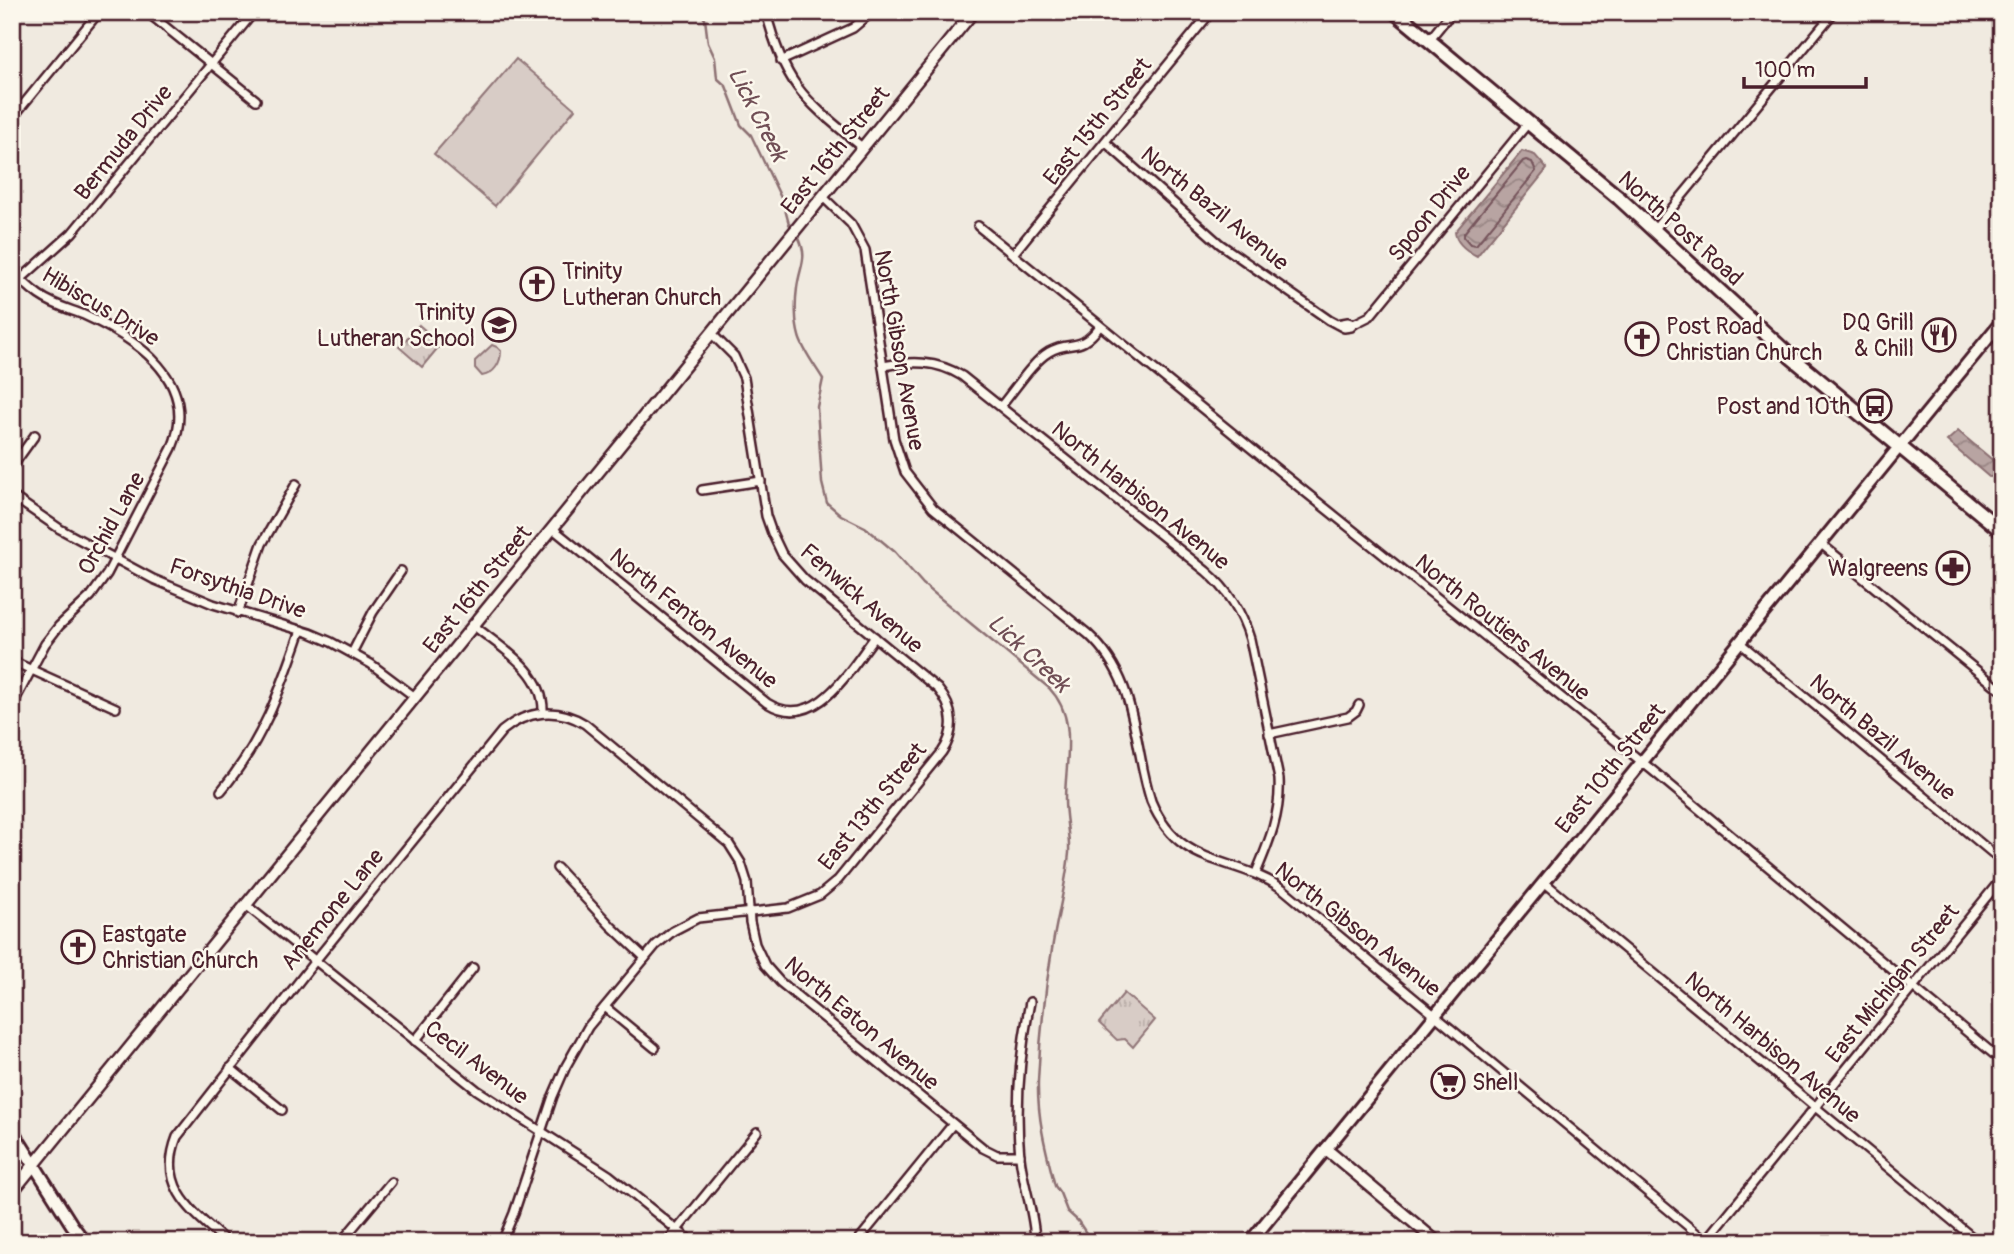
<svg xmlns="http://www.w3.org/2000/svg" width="2014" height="1254" viewBox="0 0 2014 1254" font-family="Pangolin,sans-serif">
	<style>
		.grass { fill: url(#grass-tufts); stroke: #917678; stroke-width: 2 }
		.pitch { fill: #d8ccc6; stroke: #917678; stroke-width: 2 }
		.water { fill: url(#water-waves); stroke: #8c6f72; stroke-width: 2 }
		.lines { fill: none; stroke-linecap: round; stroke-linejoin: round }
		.shore { stroke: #76545b; stroke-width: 2 }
		.stream { stroke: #8c6f72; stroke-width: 2.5 }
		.minor-casing { stroke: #4a1f2b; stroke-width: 12 }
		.tertiary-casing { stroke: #4a1f2b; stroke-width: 15 }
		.secondary-casing { stroke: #4a1f2b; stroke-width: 16 }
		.primary-casing { stroke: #4a1f2b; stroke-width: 18 }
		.minor { stroke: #fbf7ec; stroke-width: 7 }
		.tertiary { stroke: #fbf7ec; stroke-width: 10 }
		.secondary { stroke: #fbf7ec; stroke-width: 10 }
		.primary { stroke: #fbf7ec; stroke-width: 12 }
		.labels { text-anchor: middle; stroke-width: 5; stroke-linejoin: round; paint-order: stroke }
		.street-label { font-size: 23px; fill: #4a1f2b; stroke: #fbf7ec }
		.poi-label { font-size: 23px; fill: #4a1f2b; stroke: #fbf7ec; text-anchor: start }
		.water-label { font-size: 24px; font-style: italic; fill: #704e55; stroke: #fbf7ec }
	</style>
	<defs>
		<pattern id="grass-tufts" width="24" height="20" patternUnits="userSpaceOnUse" patternTransform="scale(1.75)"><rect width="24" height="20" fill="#d8ccc6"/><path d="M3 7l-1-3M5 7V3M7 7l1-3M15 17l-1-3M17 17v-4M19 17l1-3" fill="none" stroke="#bbafaa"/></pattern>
		<pattern id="water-waves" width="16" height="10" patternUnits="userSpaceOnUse" patternTransform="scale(1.75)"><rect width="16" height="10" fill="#b8a4a2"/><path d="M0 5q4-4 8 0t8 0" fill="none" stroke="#988584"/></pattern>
	</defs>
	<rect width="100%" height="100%" fill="#f0eae0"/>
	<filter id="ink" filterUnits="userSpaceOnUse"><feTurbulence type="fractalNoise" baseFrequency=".0143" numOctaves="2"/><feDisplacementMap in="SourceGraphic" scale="14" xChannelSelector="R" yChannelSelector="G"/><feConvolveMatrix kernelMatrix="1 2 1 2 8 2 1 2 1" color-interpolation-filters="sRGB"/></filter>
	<g filter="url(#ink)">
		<g class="grass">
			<path d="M 419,325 L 441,344 L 422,367 L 399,347 Z"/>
			<path d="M 492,345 L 497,347 L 501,351 C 501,363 494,374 482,376 L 475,368 L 475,361 Z"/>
			<path d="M 1124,993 L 1155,1020 L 1133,1047 L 1125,1039 L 1117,1040 L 1099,1023 Z"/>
		</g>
		<path class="pitch" d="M 516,59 L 575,109 L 495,206 L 434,154 Z"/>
		<g class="water">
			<path d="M 1522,151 L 1535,155 L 1547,169 L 1477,256 C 1467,251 1456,244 1455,232 Z"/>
			<path d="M 1958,431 L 2002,468 L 2002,476 L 1989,477 L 1947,441 Z"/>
		</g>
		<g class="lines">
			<path class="shore" d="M 1526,160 L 1532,162 L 1536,171 L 1476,245 L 1470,244 L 1464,237 L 1464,233 L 1523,161 Z"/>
			<g class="stream">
				<path d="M 701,14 L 705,19 L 708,43 L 715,58 L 717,78 L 726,86 L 741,125 L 751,135 L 783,202 L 789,224 L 792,227"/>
				<path d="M 798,236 C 809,259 800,264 797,288 C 795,302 795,322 799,336 C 802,349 816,367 823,379 L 817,407 L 822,483 L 827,503 L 841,515 L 865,527 L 895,552 L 923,584 L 1049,688 C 1079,719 1065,761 1065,800 C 1065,818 1070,836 1069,853 C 1066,884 1058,913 1053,943 C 1045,989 1040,1035 1038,1081 C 1037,1118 1046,1151 1055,1186 L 1060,1193 L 1067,1211 L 1078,1221 L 1092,1242"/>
			</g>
			<defs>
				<g id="minor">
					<path d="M 147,12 L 256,100"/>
					<path d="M 766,12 C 785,87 805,100 862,147"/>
					<path d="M 1429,40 L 1452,12"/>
					<path d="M 781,61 L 853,28 L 872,12"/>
					<path d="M 18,111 L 99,12"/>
					<path d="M 1105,142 L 1220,244 L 1329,320 L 1344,328 L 1351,327 L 1354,324 L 1348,322 L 1337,324"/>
					<path d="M 822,196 L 851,224 L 865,250 L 894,439 L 905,472 L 933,508 L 1088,634 C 1139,681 1132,741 1151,801 C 1180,870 1232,854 1283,889 L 1707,1242"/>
					<path d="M 978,226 L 1289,479 L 1652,770 L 2002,1061"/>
					<path d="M 1654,230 L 1834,12"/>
					<path d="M 1013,254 L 1211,12"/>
					<path d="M 12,269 C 20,279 29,288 39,295 C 53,305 69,309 84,315 C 137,339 200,381 172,448 L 107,574 L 91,596 L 59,626 L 45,644 L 12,706"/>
					<path d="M 12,287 L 72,233 L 254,12"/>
					<path d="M 1354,324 L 1370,316 L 1529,122"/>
					<path d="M 883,366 C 912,361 936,360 962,376 L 1206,571 C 1227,589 1242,612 1250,639 L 1279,779 C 1281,814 1269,842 1256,873"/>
					<path d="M 1001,406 C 1014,391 1032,362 1049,352 C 1072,339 1079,354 1100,326"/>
					<path d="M 12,467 L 35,435"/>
					<path d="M 702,490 L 761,481"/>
					<path d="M 12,496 L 60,529 L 153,579 L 213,604 L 310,633 L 331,642 L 371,664 L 415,697"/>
					<path d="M 552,528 L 767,703 C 816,733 849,670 875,637"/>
					<path d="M 1820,543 L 2002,691"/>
					<path d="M 238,613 L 262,544 L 296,484"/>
					<path d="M 473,625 C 501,648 545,671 543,713"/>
					<path d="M 1739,642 L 2002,861"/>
					<path d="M 352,653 L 373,612 L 401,571"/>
					<path d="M 12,661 L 116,708"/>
					<path d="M 1269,734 L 1348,717 L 1356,711 L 1359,705"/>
					<path d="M 221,791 C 263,741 280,691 301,630"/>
					<path d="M 557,868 L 611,926 L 645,958"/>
					<path d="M 1544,882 L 1978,1242"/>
					<path d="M 246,905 L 477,1090 L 609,1175 L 692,1242"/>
					<path d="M 1030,1002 C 1020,1053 1015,1105 1020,1157 C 1023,1185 1035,1215 1035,1242"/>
					<path d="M 605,1007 L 655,1048"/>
					<path d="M 415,1041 L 473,968"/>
					<path d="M 230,1068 L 282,1110"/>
					<path d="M 227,1242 C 193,1212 157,1188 177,1137 L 315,961 L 502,731 C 527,710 558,707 585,724 L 729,844 L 741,863 L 747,882 L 750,922 L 755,944 L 765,965 L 780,982 L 983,1148 L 997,1155 L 1020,1155"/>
					<path d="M 341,1242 L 391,1182"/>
					<path d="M 502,1242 L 514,1213 L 553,1096 L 566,1066 L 588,1027 L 656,945 L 673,931 L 698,918 L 788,908 L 820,895 L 838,880 L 942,752 C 956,732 954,708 938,689 L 805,580 L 782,554 L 772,533 L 766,516 L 744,378 L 734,356 L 711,333"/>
					<path d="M 667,1242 L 757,1132"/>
					<path d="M 857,1242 L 953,1124"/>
					<path d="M 1705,1242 L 2002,878"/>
				</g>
				<g id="tertiary">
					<path d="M 1326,1149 L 1437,1242"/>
					<path d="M 12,1192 L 973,12"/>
				</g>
				<g id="secondary">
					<path d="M 12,1130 L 72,1225 L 85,1242"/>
					<path d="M 1250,1242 L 2002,321"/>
				</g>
				<path id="primary" d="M 1395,12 L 1619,198 L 1790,356 L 2002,531"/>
			</defs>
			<use href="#minor" class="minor-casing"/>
			<use href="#tertiary" class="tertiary-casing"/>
			<use href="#secondary" class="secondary-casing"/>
			<use href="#primary" class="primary-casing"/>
			<use href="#minor" class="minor"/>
			<use href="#tertiary" class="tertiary"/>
			<use href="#secondary" class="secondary"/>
			<use href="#primary" class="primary"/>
		</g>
	</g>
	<defs>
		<symbol id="church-ring" viewBox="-11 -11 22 22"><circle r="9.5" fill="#fbf7ec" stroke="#4a1f2b" stroke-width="1.5"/><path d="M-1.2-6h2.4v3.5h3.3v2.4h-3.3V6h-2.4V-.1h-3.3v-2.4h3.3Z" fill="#4a1f2b"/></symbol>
		<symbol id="school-ring" viewBox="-11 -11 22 22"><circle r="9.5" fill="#fbf7ec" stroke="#4a1f2b" stroke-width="1.5"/><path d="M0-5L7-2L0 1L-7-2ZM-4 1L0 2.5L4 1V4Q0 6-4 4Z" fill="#4a1f2b"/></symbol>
		<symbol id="restaurant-ring" viewBox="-11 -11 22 22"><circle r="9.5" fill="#fbf7ec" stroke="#4a1f2b" stroke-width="1.5"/><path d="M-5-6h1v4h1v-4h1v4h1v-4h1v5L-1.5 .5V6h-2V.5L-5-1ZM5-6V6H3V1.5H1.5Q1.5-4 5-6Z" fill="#4a1f2b"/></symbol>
		<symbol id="bus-ring" viewBox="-11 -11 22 22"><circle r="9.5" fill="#fbf7ec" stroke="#4a1f2b" stroke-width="1.5"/><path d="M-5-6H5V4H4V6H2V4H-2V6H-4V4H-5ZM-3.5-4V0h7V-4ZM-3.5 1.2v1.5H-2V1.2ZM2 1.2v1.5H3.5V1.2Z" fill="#4a1f2b"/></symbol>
		<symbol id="pharmacy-ring" viewBox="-11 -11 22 22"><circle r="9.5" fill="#fbf7ec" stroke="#4a1f2b" stroke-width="1.5"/><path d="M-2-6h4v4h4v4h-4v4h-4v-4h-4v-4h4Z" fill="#4a1f2b"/></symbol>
		<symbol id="supermarket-ring" viewBox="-11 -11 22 22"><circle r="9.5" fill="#fbf7ec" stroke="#4a1f2b" stroke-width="1.5"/><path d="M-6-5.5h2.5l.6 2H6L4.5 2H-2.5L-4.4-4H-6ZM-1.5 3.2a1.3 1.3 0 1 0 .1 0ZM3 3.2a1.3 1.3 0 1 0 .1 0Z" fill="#4a1f2b"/></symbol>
	</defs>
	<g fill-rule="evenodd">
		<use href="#church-ring" x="518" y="265" width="38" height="38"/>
		<use href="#school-ring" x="480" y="306" width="38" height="38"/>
		<use href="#restaurant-ring" x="1920" y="316" width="38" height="38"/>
		<use href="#church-ring" x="1623" y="320" width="38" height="38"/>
		<use href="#bus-ring" x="1856" y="387" width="38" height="38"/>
		<use href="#pharmacy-ring" x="1934" y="549" width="38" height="38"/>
		<use href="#church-ring" x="59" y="928" width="38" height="38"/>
		<use href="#supermarket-ring" x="1429" y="1063" width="38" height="38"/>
	</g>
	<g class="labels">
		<g class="street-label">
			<text transform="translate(1097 121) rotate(-51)" y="8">East 15th Street</text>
			<text transform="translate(123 142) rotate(-51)" y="8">Bermuda Drive</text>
			<text transform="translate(835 150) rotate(-51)" y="8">East 16th Street</text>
			<text transform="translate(1215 208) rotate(39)" y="8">North Bazil Avenue</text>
			<text transform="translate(1429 213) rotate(-51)" y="8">Spoon Drive</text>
			<text transform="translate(1681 228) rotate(42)" y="8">North Post Road</text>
			<text transform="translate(101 306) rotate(31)" y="8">Hibiscus Drive</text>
			<text transform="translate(900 350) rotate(80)" y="8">North Gibson Avenue</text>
			<text transform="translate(1141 495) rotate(39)" y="8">North Harbison Avenue</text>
			<text transform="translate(111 523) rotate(-61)" y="8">Orchid Lane</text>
			<text transform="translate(238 588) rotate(19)" y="8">Forsythia Drive</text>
			<text transform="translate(477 589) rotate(-51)" y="8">East 16th Street</text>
			<text transform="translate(862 598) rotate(41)" y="8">Fenwick Avenue</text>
			<text transform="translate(694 618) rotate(39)" y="8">North Fenton Avenue</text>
			<text transform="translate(1503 627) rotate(39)" y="8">North Routiers Avenue</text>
			<text transform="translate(1883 737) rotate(40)" y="8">North Bazil Avenue</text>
			<text transform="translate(1610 768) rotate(-51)" y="8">East 10th Street</text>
			<text transform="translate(872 806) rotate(-51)" y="8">East 13th Street</text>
			<text transform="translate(332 909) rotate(-51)" y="8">Anemone Lane</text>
			<text transform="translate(1358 929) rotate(38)" y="8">North Gibson Avenue</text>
			<text transform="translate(1892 983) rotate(-51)" y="8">East Michigan Street</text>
			<text transform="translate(862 1023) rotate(40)" y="8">North Eaton Avenue</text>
			<text transform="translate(1773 1047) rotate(40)" y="8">North Harbison Avenue</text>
			<text transform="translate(477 1062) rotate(37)" y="8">Cecil Avenue</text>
		</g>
		<g class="poi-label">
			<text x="562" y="279">Trinity<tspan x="562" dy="26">Lutheran Church</tspan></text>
			<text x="475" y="320" text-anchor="end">Trinity<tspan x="475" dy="26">Lutheran School</tspan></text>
			<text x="1914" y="330" text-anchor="end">DQ Grill<tspan x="1914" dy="26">&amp; Chill</tspan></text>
			<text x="1666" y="334">Post Road<tspan x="1666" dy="26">Christian Church</tspan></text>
			<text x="1850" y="414" text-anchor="end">Post and 10th</text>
			<text x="1928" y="576" text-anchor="end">Walgreens</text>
			<text x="102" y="942">Eastgate<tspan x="102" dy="26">Christian Church</tspan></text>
			<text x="1472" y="1090">Shell</text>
		</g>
		<g class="water-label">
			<text transform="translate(758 114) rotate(63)" y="8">Lick Creek</text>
			<text transform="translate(1029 653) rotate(43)" y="8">Lick Creek</text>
		</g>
	</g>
	<rect width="2014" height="1254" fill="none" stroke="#fbf7ec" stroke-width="42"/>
	<rect x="21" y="21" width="1972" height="1212" fill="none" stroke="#4a1f2b" stroke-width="2.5" filter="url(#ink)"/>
	<path d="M1744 77v10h122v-10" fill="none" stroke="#4a1f2b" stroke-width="3.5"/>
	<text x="1755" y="77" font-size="21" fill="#4a1f2b" stroke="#fbf7ec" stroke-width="5" paint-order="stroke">100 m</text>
</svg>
